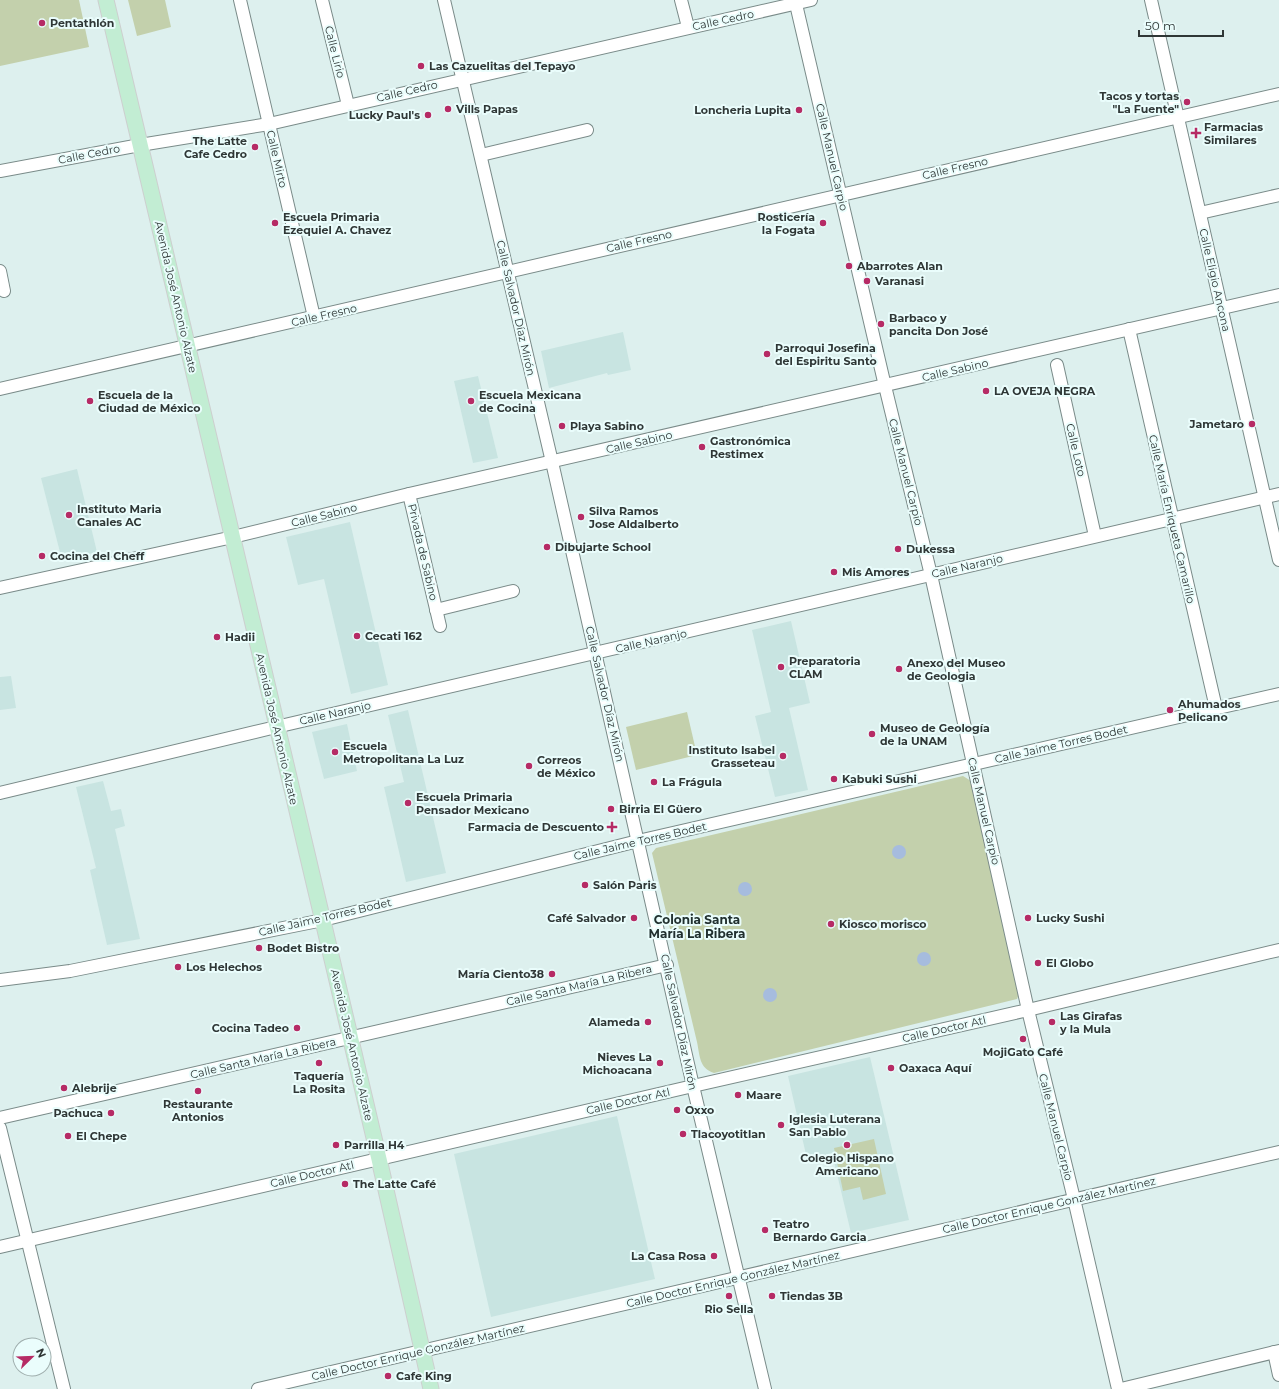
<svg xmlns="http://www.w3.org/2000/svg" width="1279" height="1389" viewBox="0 0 1279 1389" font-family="Montserrat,sans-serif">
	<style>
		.built { fill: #c8e4e1 }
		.green { fill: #c3d0ac }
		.water { fill: #a6bcde }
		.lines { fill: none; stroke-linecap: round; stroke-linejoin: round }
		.minor-casing { stroke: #7a8b89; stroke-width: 14 }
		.major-casing { stroke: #cdcfcf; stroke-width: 17 }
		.minor { stroke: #fff; stroke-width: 12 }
		.major { stroke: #c2edd3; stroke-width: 15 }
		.poi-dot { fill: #b62b65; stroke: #eafdfc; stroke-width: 1.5 }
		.labels { text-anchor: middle; stroke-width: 4; stroke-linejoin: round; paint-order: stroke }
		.street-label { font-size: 11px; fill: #2f3736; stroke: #eafdfc }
		.poi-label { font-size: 11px; font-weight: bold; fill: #2f3736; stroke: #eafdfc; text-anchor: start }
		.neighbourhood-label { font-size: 12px; font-weight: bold; fill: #21302f; stroke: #eafdfc }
	</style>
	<rect width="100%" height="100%" fill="#ddf0ee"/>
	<g class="built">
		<path d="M 623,332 L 631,370 L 608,375 L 607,373 L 549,388 L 541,351 Z"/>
		<path d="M 478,376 L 498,458 L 473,463 L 454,381 Z"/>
		<path d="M 77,469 L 97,552 L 62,560 L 41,478 Z"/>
		<path d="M 350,522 L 388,685 L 351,694 L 324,579 L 298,585 L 286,537 Z"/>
		<path d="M 791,621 L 810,703 L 789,708 L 808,790 L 775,797 L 755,716 L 771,712 L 752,630 Z"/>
		<path d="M 11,676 L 16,708 L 0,710 L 0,677 Z"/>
		<path d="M 408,710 L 446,873 L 406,882 L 384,787 L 404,782 L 388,715 Z"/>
		<path d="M 347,724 L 357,771 L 324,779 L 312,732 Z"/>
		<path d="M 103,781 L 111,811 L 121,809 L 125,826 L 115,829 L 140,939 L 107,945 L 90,870 L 96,868 L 76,787 Z"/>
		<path d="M 870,1057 L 909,1220 L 851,1233 L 832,1153 L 807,1159 L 788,1076 Z"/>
		<path d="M 617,1116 L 655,1279 L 491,1317 L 454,1154 Z"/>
	</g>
	<g class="green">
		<path d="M 0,0 L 79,0 L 89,47 L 0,66 Z"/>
		<path d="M 128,0 L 165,0 L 171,27 L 137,36 Z"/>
		<path d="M 687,712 L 697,755 L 636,770 L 626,727 Z"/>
		<path d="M 963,776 L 971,781 L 1019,994 L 1017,999 L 714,1073 C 699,1068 700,1056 697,1042 L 652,853 L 656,848 Z"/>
		<path d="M 874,1139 L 886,1194 L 863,1200 L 860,1187 L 843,1191 L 834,1148 Z"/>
	</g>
	<g class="water">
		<circle cx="899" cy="852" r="7"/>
		<circle cx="745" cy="889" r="7"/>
		<circle cx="924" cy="959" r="7"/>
		<circle cx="770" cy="995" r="7"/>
	</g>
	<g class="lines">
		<defs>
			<g id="minor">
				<path d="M 240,0 L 314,317"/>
				<path d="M 322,0 L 348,105"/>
				<path d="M 444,0 L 552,462 L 693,1086 L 765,1389"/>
				<path d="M 681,0 L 688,27"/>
				<path d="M 795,0 L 885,386 L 931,575 L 1028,1010 L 1074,1199 L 1118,1389"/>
				<path d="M 1151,0 L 1279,560"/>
				<path d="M 481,155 L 587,130"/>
				<path d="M 0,171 L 140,145 L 269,124 L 811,0"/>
				<path d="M 1200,213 L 1279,195"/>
				<path d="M 0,271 L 4,291"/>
				<path d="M 1129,329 L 1216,708"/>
				<path d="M 1057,365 L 1095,536"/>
				<path d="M 0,389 L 1279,94"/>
				<path d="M 409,494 L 440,626"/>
				<path d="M 0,588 L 233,537 L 409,494 L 1279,295"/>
				<path d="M 436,610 L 513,591"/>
				<path d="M 0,793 L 276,727 L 1279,494"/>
				<path d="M 0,980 L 70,971 L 323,920 L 638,841 L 1279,694"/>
				<path d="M 0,1118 L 667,965"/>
				<path d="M 0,1128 L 64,1389"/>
				<path d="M 0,1247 L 693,1086 L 1028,1010 L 1279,950"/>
				<path d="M 1274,1352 L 1279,1375"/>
				<path d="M 258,1389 L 1279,1152"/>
				<path d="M 1121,1389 L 1279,1351"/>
			</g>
			<path id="major" d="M 106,0 L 379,1159 L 431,1389"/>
		</defs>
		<use href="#minor" class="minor-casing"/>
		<use href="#major" class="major-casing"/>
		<use href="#minor" class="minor"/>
		<use href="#major" class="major"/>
	</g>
	<g class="poi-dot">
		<circle cx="42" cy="23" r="4"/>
		<circle cx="421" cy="66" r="4"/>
		<circle cx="1187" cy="102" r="4"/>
		<circle cx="448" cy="109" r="4"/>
		<circle cx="799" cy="110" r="4"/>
		<circle cx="428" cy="115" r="4"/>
		<path d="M1194 127h4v4h4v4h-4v4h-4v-4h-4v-4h4z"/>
		<circle cx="255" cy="147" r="4"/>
		<circle cx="275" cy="223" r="4"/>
		<circle cx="823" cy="223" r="4"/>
		<circle cx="849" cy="266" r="4"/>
		<circle cx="867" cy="281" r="4"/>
		<circle cx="881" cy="324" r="4"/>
		<circle cx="767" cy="354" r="4"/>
		<circle cx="986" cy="391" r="4"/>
		<circle cx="90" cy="401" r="4"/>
		<circle cx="471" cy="401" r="4"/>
		<circle cx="1252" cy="424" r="4"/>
		<circle cx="562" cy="426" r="4"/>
		<circle cx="702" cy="447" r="4"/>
		<circle cx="69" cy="515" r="4"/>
		<circle cx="581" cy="517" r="4"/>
		<circle cx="547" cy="547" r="4"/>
		<circle cx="898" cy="549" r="4"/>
		<circle cx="42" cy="556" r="4"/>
		<circle cx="834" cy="572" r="4"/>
		<circle cx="357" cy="636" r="4"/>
		<circle cx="217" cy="637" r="4"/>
		<circle cx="781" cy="667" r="4"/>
		<circle cx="899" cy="669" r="4"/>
		<circle cx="1170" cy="710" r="4"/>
		<circle cx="872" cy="734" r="4"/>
		<circle cx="335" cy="752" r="4"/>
		<circle cx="783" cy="756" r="4"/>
		<circle cx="529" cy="766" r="4"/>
		<circle cx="834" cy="779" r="4"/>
		<circle cx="654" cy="782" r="4"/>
		<circle cx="408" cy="803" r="4"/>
		<circle cx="611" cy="809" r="4"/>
		<path d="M610 821h4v4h4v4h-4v4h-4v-4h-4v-4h4z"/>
		<circle cx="585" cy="885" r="4"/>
		<circle cx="634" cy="918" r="4"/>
		<circle cx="1028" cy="918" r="4"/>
		<circle cx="831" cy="924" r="4"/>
		<circle cx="259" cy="948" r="4"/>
		<circle cx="1038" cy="963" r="4"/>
		<circle cx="178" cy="967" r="4"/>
		<circle cx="552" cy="974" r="4"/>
		<circle cx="648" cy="1022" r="4"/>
		<circle cx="1052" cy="1022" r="4"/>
		<circle cx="297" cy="1028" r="4"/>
		<circle cx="1023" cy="1039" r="4"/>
		<circle cx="319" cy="1063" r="4"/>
		<circle cx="660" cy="1063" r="4"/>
		<circle cx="891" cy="1068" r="4"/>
		<circle cx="64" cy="1088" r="4"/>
		<circle cx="198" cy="1091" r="4"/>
		<circle cx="738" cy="1095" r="4"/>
		<circle cx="677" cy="1110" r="4"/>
		<circle cx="111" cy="1113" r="4"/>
		<circle cx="781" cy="1125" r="4"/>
		<circle cx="683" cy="1134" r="4"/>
		<circle cx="68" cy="1136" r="4"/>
		<circle cx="336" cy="1145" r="4"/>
		<circle cx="847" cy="1145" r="4"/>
		<circle cx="345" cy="1184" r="4"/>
		<circle cx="765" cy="1230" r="4"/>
		<circle cx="714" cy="1256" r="4"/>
		<circle cx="729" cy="1296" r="4"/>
		<circle cx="772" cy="1296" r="4"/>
		<circle cx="388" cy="1376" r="4"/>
	</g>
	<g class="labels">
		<g class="street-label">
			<text transform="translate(723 20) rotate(-12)" y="4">Calle Cedro</text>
			<text transform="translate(335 52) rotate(76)" y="4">Calle Lirio</text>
			<text transform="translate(407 91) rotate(-13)" y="4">Calle Cedro</text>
			<text transform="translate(89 154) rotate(-11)" y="4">Calle Cedro</text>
			<text transform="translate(832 157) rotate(77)" y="4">Calle Manuel Carpio</text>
			<text transform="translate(277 159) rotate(77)" y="4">Calle Mirto</text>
			<text transform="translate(955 168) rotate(-13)" y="4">Calle Fresno</text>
			<text transform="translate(639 241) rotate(-13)" y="4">Calle Fresno</text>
			<text transform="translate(1215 280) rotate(77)" y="4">Calle Eligio Ancona</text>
			<text transform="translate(176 297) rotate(77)" y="4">Avenida José Antonio Alzate</text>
			<text transform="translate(516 308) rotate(77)" y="4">Calle Salvador Díaz Mirón</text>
			<text transform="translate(324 315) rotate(-13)" y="4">Calle Fresno</text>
			<text transform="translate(955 370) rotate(-13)" y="4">Calle Sabino</text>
			<text transform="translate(639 442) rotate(-13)" y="4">Calle Sabino</text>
			<text transform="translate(1076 450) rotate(77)" y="4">Calle Loto</text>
			<text transform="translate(906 472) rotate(76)" y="4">Calle Manuel Carpio</text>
			<text transform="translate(324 515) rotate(-14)" y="4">Calle Sabino</text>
			<text transform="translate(1172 519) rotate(77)" y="4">Calle María Enriqueta Camarillo</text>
			<text transform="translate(423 552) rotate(77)" y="4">Privada de Sabino</text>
			<text transform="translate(967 566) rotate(-13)" y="4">Calle Naranjo</text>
			<text transform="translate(651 641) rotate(-13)" y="4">Calle Naranjo</text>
			<text transform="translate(605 694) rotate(77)" y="4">Calle Salvador Díaz Mirón</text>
			<text transform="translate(335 713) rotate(-13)" y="4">Calle Naranjo</text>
			<text transform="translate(277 729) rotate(77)" y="4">Avenida José Antonio Alzate</text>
			<text transform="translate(1061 744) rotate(-13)" y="4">Calle Jaime Torres Bodet</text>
			<text transform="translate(984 811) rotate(77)" y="4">Calle Manuel Carpio</text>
			<text transform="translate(640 841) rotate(-13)" y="4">Calle Jaime Torres Bodet</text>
			<text transform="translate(325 917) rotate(-13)" y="4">Calle Jaime Torres Bodet</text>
			<text transform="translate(579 985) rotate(-13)" y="4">Calle Santa María La Ribera</text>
			<text transform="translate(679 1022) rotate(78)" y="4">Calle Salvador Díaz Mirón</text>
			<text transform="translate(944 1029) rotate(-13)" y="4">Calle Doctor Atl</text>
			<text transform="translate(352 1045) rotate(77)" y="4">Avenida José Antonio Alzate</text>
			<text transform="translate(263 1058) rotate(-13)" y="4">Calle Santa María La Ribera</text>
			<text transform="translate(628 1101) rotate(-13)" y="4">Calle Doctor Atl</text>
			<text transform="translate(1056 1127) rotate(76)" y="4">Calle Manuel Carpio</text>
			<text transform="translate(312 1174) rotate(-13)" y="4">Calle Doctor Atl</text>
			<text transform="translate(1049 1205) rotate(-13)" y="4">Calle Doctor Enrique González Martínez</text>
			<text transform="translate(733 1279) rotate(-13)" y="4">Calle Doctor Enrique González Martínez</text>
			<text transform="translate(418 1352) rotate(-13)" y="4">Calle Doctor Enrique González Martínez</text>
		</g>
		<g class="poi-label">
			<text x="50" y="27">Pentathlón</text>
			<text x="429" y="70">Las Cazuelitas del Tepayo</text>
			<text x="1179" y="100" text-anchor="end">Tacos y tortas<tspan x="1179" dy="13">"La Fuente"</tspan></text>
			<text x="456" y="113">Vills Papas</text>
			<text x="791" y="114" text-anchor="end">Loncheria Lupita</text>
			<text x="420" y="119" text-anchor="end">Lucky Paul's</text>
			<text x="1204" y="131">Farmacias<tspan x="1204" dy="13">Similares</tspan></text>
			<text x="247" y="145" text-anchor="end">The Latte<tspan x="247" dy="13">Cafe Cedro</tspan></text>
			<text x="283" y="221">Escuela Primaria<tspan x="283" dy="13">Ezequiel A. Chavez</tspan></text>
			<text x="815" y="221" text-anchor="end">Rosticería<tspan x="815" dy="13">la Fogata</tspan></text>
			<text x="857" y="270">Abarrotes Alan</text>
			<text x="875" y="285">Varanasi</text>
			<text x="889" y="322">Barbaco y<tspan x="889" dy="13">pancita Don José</tspan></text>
			<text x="775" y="352">Parroqui Josefina<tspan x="775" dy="13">del Espiritu Santo</tspan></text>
			<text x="994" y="395">LA OVEJA NEGRA</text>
			<text x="98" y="399">Escuela de la<tspan x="98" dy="13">Ciudad de México</tspan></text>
			<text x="479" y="399">Escuela Mexicana<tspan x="479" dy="13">de Cocina</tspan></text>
			<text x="1244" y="428" text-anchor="end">Jametaro</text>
			<text x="570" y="430">Playa Sabino</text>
			<text x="710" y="445">Gastronómica<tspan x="710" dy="13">Restimex</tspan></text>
			<text x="77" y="513">Instituto Maria<tspan x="77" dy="13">Canales AC</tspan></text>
			<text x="589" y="515">Silva Ramos<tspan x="589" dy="13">Jose Aldalberto</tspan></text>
			<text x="555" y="551">Dibujarte School</text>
			<text x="906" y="553">Dukessa</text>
			<text x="50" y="560">Cocina del Cheff</text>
			<text x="842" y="576">Mis Amores</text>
			<text x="365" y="640">Cecati 162</text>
			<text x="225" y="641">Hadii</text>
			<text x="789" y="665">Preparatoria<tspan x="789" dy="13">CLAM</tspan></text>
			<text x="907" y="667">Anexo del Museo<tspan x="907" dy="13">de Geologia</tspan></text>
			<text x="1178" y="708">Ahumados<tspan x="1178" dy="13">Pelicano</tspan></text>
			<text x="880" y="732">Museo de Geología<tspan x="880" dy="13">de la UNAM</tspan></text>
			<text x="343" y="750">Escuela<tspan x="343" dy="13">Metropolitana La Luz</tspan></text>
			<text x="775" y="754" text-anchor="end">Instituto Isabel<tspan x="775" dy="13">Grasseteau</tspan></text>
			<text x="537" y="764">Correos<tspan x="537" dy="13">de México</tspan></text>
			<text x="842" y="783">Kabuki Sushi</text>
			<text x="662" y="786">La Frágula</text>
			<text x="416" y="801">Escuela Primaria<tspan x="416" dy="13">Pensador Mexicano</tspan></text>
			<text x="619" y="813">Birria El Güero</text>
			<text x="604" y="831" text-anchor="end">Farmacia de Descuento</text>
			<text x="593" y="889">Salón Paris</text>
			<text x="626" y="922" text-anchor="end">Café Salvador</text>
			<text x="1036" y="922">Lucky Sushi</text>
			<text x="839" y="928">Kiosco morisco</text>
			<text x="267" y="952">Bodet Bistro</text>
			<text x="1046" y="967">El Globo</text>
			<text x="186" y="971">Los Helechos</text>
			<text x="544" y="978" text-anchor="end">María Ciento38</text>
			<text x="1060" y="1020">Las Girafas<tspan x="1060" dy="13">y la Mula</tspan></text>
			<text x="640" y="1026" text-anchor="end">Alameda</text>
			<text x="289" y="1032" text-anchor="end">Cocina Tadeo</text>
			<text x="1023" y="1056" text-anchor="middle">MojiGato Café</text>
			<text x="652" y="1061" text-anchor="end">Nieves La<tspan x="652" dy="13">Michoacana</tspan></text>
			<text x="899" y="1072">Oaxaca Aquí</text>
			<text x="319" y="1080" text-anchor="middle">Taquería<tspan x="319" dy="13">La Rosita</tspan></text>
			<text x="72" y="1092">Alebrije</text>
			<text x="746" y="1099">Maare</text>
			<text x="198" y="1108" text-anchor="middle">Restaurante<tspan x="198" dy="13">Antonios</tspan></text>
			<text x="685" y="1114">Oxxo</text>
			<text x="103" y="1117" text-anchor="end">Pachuca</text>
			<text x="789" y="1123">Iglesia Luterana<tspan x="789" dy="13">San Pablo</tspan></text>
			<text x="691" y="1138">Tlacoyotitlan</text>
			<text x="76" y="1140">El Chepe</text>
			<text x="344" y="1149">Parrilla H4</text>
			<text x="847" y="1162" text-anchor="middle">Colegio Hispano<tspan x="847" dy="13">Americano</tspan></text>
			<text x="353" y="1188">The Latte Café</text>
			<text x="773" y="1228">Teatro<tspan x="773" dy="13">Bernardo Garcia</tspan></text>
			<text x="706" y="1260" text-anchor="end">La Casa Rosa</text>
			<text x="780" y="1300">Tiendas 3B</text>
			<text x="729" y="1313" text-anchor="middle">Rio Sella</text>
			<text x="396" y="1380">Cafe King</text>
		</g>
		<g class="neighbourhood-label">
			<text x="697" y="924">Colonia Santa<tspan x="697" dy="14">María La Ribera</tspan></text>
		</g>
	</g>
	<g transform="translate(32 1357) rotate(67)"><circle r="19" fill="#eafdfc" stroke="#9faead"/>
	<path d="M0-3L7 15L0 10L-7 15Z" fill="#b62b65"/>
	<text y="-6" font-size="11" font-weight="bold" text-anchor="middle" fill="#2f3736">N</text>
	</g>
	<path d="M1139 30v6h84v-6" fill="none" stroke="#2f3736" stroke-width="2"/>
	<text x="1145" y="30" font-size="12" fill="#2f3736" stroke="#eafdfc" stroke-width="3" paint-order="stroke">50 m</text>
</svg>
